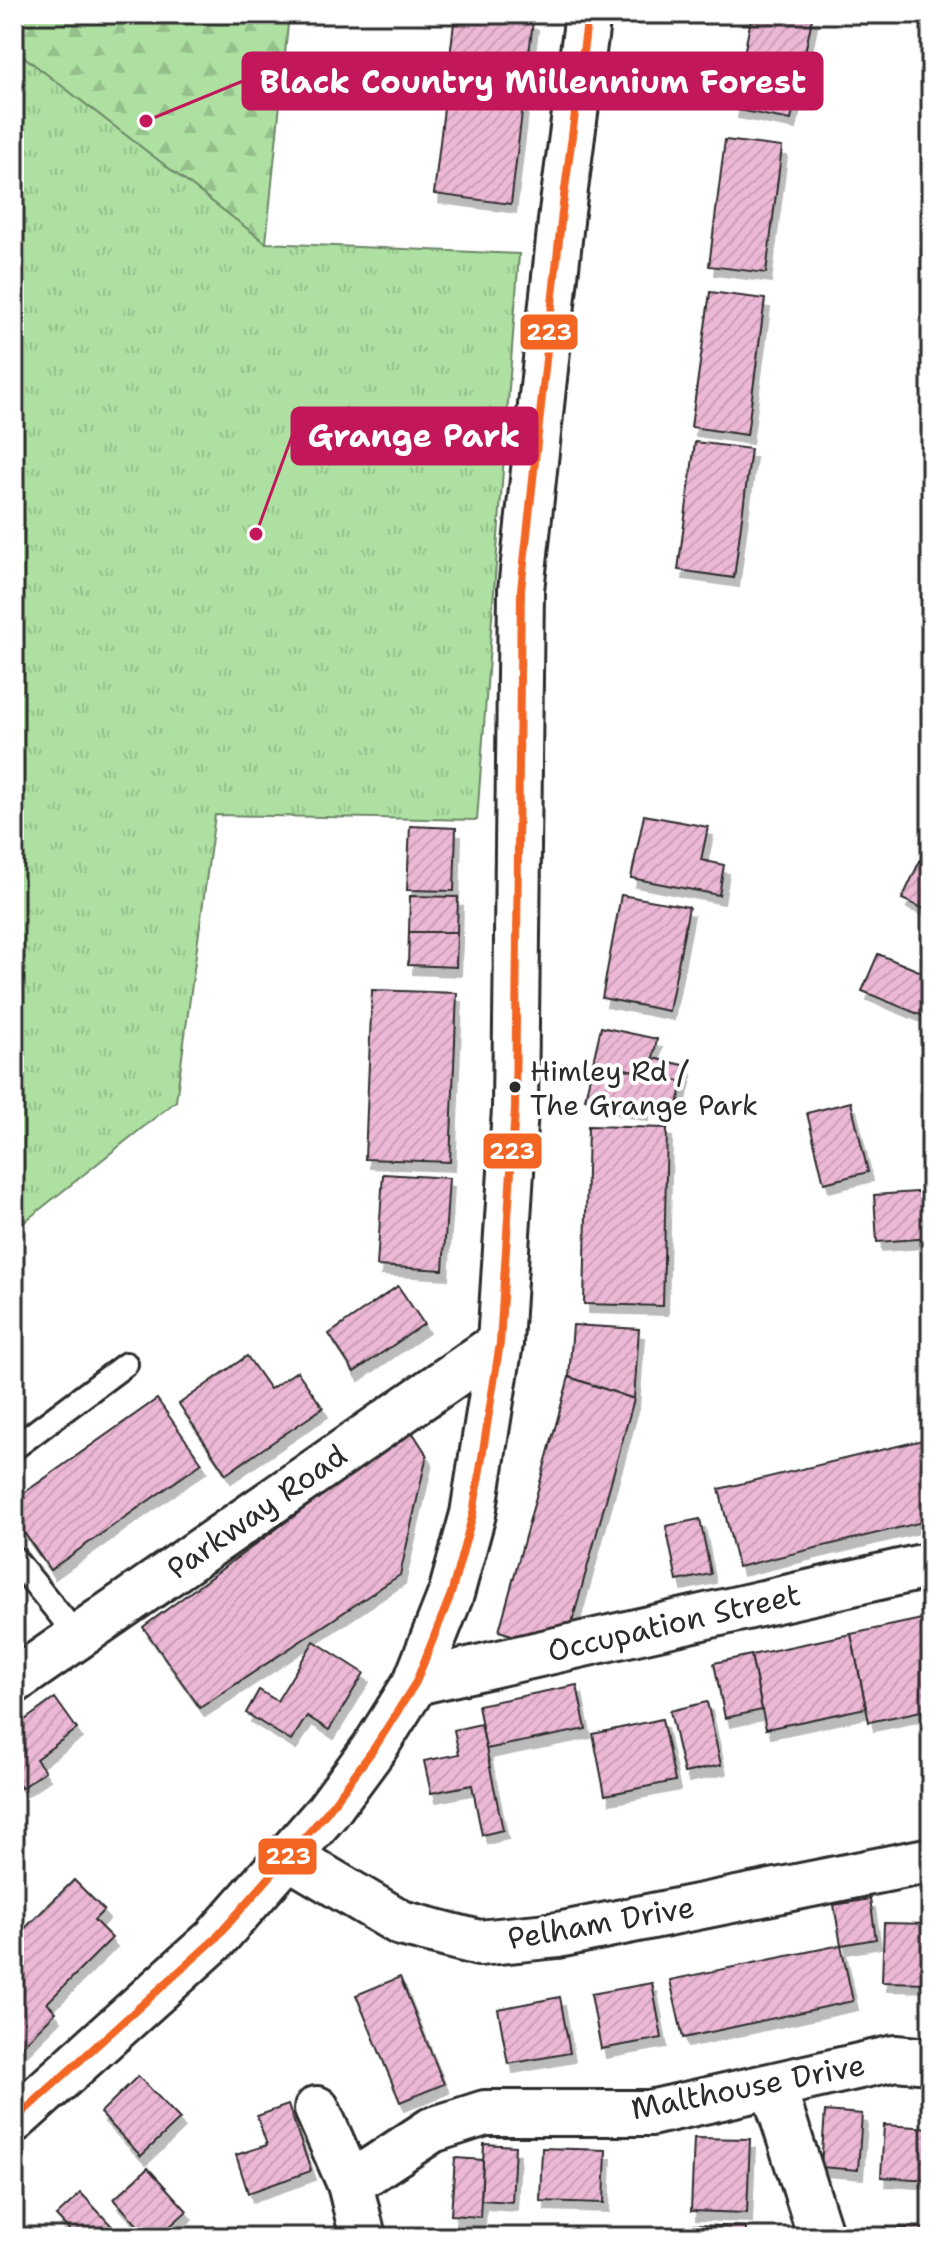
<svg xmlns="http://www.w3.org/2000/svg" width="945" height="2251" viewBox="0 0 945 2251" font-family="'Shantell Sans',sans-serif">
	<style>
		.forest { fill: url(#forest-firs); stroke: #6c8666; stroke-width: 2 }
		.park { fill: url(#park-tufts); stroke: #6c8666; stroke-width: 2 }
		.building { fill: url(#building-hatch); stroke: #2b2b2b; stroke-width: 2; filter: url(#shadow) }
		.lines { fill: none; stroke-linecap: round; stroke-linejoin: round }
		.service-casing { stroke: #2b2b2b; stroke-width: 28 }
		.minor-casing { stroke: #2b2b2b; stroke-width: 50 }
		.secondary-casing { stroke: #2b2b2b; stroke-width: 50 }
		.service { stroke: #fff; stroke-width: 22 }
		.minor { stroke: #fff; stroke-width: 44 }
		.secondary { stroke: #fff; stroke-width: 44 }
		.bus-1-casing { stroke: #fff; stroke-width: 14 }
		.bus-1 { stroke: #f26522; stroke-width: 8 }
		.bus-dot { fill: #2b2b2b; stroke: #fff; stroke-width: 3 }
		.labels { text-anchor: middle; stroke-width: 8; stroke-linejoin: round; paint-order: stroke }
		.bus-label { font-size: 28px; fill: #2b2b2b; stroke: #fff; text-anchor: start }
		.street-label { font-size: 30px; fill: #2b2b2b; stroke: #fff }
		.leader { fill: none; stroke: #c2185b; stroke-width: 3 }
		.callout-dot { fill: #c2185b; stroke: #fff; stroke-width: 3 }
		.callout { fill: #c2185b; stroke: #c2185b; stroke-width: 3 }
		.callout-label { font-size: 32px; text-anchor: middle; font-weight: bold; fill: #fff }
		.line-badge { stroke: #fff; stroke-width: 3 }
		.badge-label { font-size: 22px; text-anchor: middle; font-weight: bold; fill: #fff }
	</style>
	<defs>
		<pattern id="forest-firs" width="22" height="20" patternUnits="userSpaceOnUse" patternTransform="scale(2)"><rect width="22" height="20" fill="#ade0a1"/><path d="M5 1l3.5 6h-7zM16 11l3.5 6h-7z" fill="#95c08b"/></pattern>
		<pattern id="park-tufts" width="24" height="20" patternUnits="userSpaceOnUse" patternTransform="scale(2)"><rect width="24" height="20" fill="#ade0a1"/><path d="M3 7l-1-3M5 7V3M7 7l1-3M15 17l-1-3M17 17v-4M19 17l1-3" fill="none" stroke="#95c08b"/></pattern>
		<pattern id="building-hatch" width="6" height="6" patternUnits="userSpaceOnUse" patternTransform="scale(2)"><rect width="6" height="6" fill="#ecb8d5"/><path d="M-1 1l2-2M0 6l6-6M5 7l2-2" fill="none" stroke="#cb9eb7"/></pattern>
		<filter id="shadow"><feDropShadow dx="5" dy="9" stdDeviation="0" flood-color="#0004"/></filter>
	</defs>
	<rect width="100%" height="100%" fill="#fff"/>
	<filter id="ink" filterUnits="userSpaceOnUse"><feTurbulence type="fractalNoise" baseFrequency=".0125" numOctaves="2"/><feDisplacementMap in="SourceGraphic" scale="16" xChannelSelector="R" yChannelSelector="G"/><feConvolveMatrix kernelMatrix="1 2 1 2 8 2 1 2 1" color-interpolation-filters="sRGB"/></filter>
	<g filter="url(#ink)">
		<path class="forest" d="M 14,14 L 289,14 L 266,243 L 14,228 Z"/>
		<path class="park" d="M 14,49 L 266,243 L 519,254 L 477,820 L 215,815 L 176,1101 L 14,1230 Z"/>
		<g class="building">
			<path d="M 455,14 L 533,21 L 511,204 L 434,194 Z"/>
			<path d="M 752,14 L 813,14 L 791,120 L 733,109 Z"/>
			<path d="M 725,140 L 782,147 L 766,273 L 709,266 Z"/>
			<path d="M 710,292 L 765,299 L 747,435 L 691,427 Z"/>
			<path d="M 695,442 L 751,449 L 734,578 L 678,570 Z"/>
			<path d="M 644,815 L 708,827 L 701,860 L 724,865 L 719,895 L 631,878 Z"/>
			<path d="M 410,826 L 456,828 L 454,891 L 407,890 Z"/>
			<path d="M 931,837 L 931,912 L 902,899 Z"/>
			<path d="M 621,895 L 689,907 L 669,1011 L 602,998 Z"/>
			<path d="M 410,896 L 458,897 L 457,932 L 409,932 Z"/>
			<path d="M 409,932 L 457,932 L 456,967 L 408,965 Z"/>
			<path d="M 878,954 L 931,976 L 931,996 L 923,1016 L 862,991 Z"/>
			<path d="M 372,990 L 457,993 L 450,1162 L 365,1159 Z"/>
			<path d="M 601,1027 L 657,1039 L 653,1058 L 687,1066 L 683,1082 L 593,1062 Z"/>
			<path d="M 593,1062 L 683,1082 L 678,1105 L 646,1098 L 643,1112 L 585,1099 Z"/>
			<path d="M 851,1102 L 868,1172 L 824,1183 L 807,1113 Z"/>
			<path d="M 588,1126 L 667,1128 L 663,1306 L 584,1304 Z"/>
			<path d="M 383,1174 L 449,1178 L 443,1270 L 377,1266 Z"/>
			<path d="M 931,1191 L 931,1238 L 877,1242 L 874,1195 Z"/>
			<path d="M 398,1286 L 424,1324 L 354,1372 L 329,1334 Z"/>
			<path d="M 573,1325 L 639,1329 L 634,1399 L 569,1377 Z"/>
			<path d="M 247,1356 L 270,1389 L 297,1371 L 323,1408 L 226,1474 L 179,1404 Z"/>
			<path d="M 569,1377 L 634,1399 L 571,1626 L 518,1637 L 499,1631 Z"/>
			<path d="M 157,1399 L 202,1463 L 50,1570 L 14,1518 L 14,1500 Z"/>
			<path d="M 411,1430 L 427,1455 L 400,1575 L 200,1708 L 143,1627 Z"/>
			<path d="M 931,1438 L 931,1520 L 738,1567 L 719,1489 Z"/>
			<path d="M 700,1519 L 711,1574 L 677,1581 L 666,1526 Z"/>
			<path d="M 931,1617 L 931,1709 L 869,1722 L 851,1634 Z"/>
			<path d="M 851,1634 L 866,1708 L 766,1729 L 751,1655 Z"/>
			<path d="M 314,1641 L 364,1673 L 329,1730 L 307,1716 L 291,1741 L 246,1713 L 259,1690 L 277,1701 Z"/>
			<path d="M 751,1655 L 762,1710 L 725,1718 L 714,1663 Z"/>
			<path d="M 577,1685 L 586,1729 L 486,1749 L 478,1705 Z"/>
			<path d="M 55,1698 L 77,1729 L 36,1759 L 45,1771 L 21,1788 L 14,1777 L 14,1728 Z"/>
			<path d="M 707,1702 L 721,1765 L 684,1773 L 670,1711 Z"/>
			<path d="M 662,1719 L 675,1781 L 605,1795 L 593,1734 Z"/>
			<path d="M 481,1724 L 503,1830 L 482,1835 L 472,1785 L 431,1793 L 424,1761 L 459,1754 L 454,1730 Z"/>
			<path d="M 74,1880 L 104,1910 L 94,1920 L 112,1938 L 47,2003 L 56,2012 L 16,2052 L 14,1939 Z"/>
			<path d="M 870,1899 L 876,1939 L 841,1945 L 834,1905 Z"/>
			<path d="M 884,1923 L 931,1924 L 931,1983 L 882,1982 Z"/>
			<path d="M 841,1945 L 853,2001 L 683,2038 L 670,1980 Z"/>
			<path d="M 400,1977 L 444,2084 L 400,2102 L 356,1995 Z"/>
			<path d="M 652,1983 L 662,2038 L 601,2049 L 591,1994 Z"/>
			<path d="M 560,1997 L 570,2053 L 508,2064 L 498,2009 Z"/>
			<path d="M 138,2076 L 180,2119 L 141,2156 L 100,2113 Z"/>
			<path d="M 288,2105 L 311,2171 L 248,2193 L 236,2155 L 267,2145 L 257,2116 Z"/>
			<path d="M 825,2111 L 862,2114 L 858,2170 L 821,2167 Z"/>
			<path d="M 884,2125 L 931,2128 L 931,2180 L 881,2177 Z"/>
			<path d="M 694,2138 L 750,2139 L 747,2213 L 691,2211 Z"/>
			<path d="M 484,2144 L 515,2146 L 512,2202 L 481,2200 Z"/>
			<path d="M 542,2148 L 606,2150 L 604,2203 L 540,2201 Z"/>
			<path d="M 455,2158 L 483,2160 L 480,2217 L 451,2215 Z"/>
			<path d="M 148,2168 L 187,2211 L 158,2237 L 148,2237 L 114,2199 Z"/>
			<path d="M 81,2193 L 122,2237 L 76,2237 L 56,2216 Z"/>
			<path d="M 694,2225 L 746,2227 L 746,2237 L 693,2237 Z"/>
			<rect x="879" y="2228" width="43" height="9"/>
		</g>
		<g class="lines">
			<defs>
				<g id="service">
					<path d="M 14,1448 L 126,1364"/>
					<path d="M 14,1558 L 78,1637"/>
				</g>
				<g id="minor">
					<path d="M 14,1681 L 500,1343"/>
					<path d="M 416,1682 L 931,1565"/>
					<path d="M 288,1856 L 401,1923 L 479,1943 L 558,1935 L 931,1860"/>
					<path d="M 773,2086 L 821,2237"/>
					<path d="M 317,2109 L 350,2184"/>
					<path d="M 363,2237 L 350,2184 L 432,2130 L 485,2113 L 650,2113 L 895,2058 L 931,2061"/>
				</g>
				<path id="secondary" d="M 14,2120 L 215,1939 L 327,1812 L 375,1747 L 416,1682 L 451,1594 L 473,1514 L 500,1343 L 515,1109 L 521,590 L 562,212 L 588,14"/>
			</defs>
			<use href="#service" class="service-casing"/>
			<use href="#minor" class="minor-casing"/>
			<use href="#secondary" class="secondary-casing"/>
			<use href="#service" class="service"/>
			<use href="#minor" class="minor"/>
			<use href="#secondary" class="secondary"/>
			<defs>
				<path id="bus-1" d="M 14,2120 L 215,1939 L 327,1812 L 375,1747 L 416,1682 L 451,1594 L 473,1514 L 500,1343 L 515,1109 L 521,590 L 562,212 L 588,14"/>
			</defs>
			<use href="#bus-1" class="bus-1-casing"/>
			<use href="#bus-1" class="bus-1"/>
		</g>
	</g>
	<circle class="bus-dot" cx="515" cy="1087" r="7"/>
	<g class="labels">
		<g class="bus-label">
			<text x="530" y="1081">Himley Rd /<tspan x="530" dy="34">The Grange Park</tspan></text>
		</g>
		<g class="street-label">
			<text transform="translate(257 1512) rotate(-35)" y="10">Parkway Road</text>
			<text transform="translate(674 1623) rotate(-13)" y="10">Occupation Street</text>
			<text transform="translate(601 1923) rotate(-10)" y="10">Pelham Drive</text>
			<text transform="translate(748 2087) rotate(-11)" y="10">Malthouse Drive</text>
		</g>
	</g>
	<path class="leader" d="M146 121L243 81M256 534L292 436"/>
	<g class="callout-dot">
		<circle cx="146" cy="121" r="8"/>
		<circle cx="256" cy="534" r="8"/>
	</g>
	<g class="callout">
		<rect x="243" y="53" width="579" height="56" rx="8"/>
		<rect x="292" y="408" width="245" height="56" rx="8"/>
	</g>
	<g class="callout-label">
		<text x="533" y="93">Black Country Millennium Forest</text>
		<text x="414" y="447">Grange Park</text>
	</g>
	<g class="line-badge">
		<rect x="519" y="313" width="60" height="38" rx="8" fill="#f26522"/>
		<rect x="482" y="1132" width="61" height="38" rx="8" fill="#f26522"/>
		<rect x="257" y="1837" width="61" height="39" rx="8" fill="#f26522"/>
	</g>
	<g class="badge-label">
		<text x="549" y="340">223</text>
		<text x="512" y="1159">223</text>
		<text x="288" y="1864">223</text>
	</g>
	<rect width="945" height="2251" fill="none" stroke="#fff" stroke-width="48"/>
	<rect x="24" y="24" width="897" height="2203" fill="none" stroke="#2b2b2b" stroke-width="3" filter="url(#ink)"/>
</svg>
